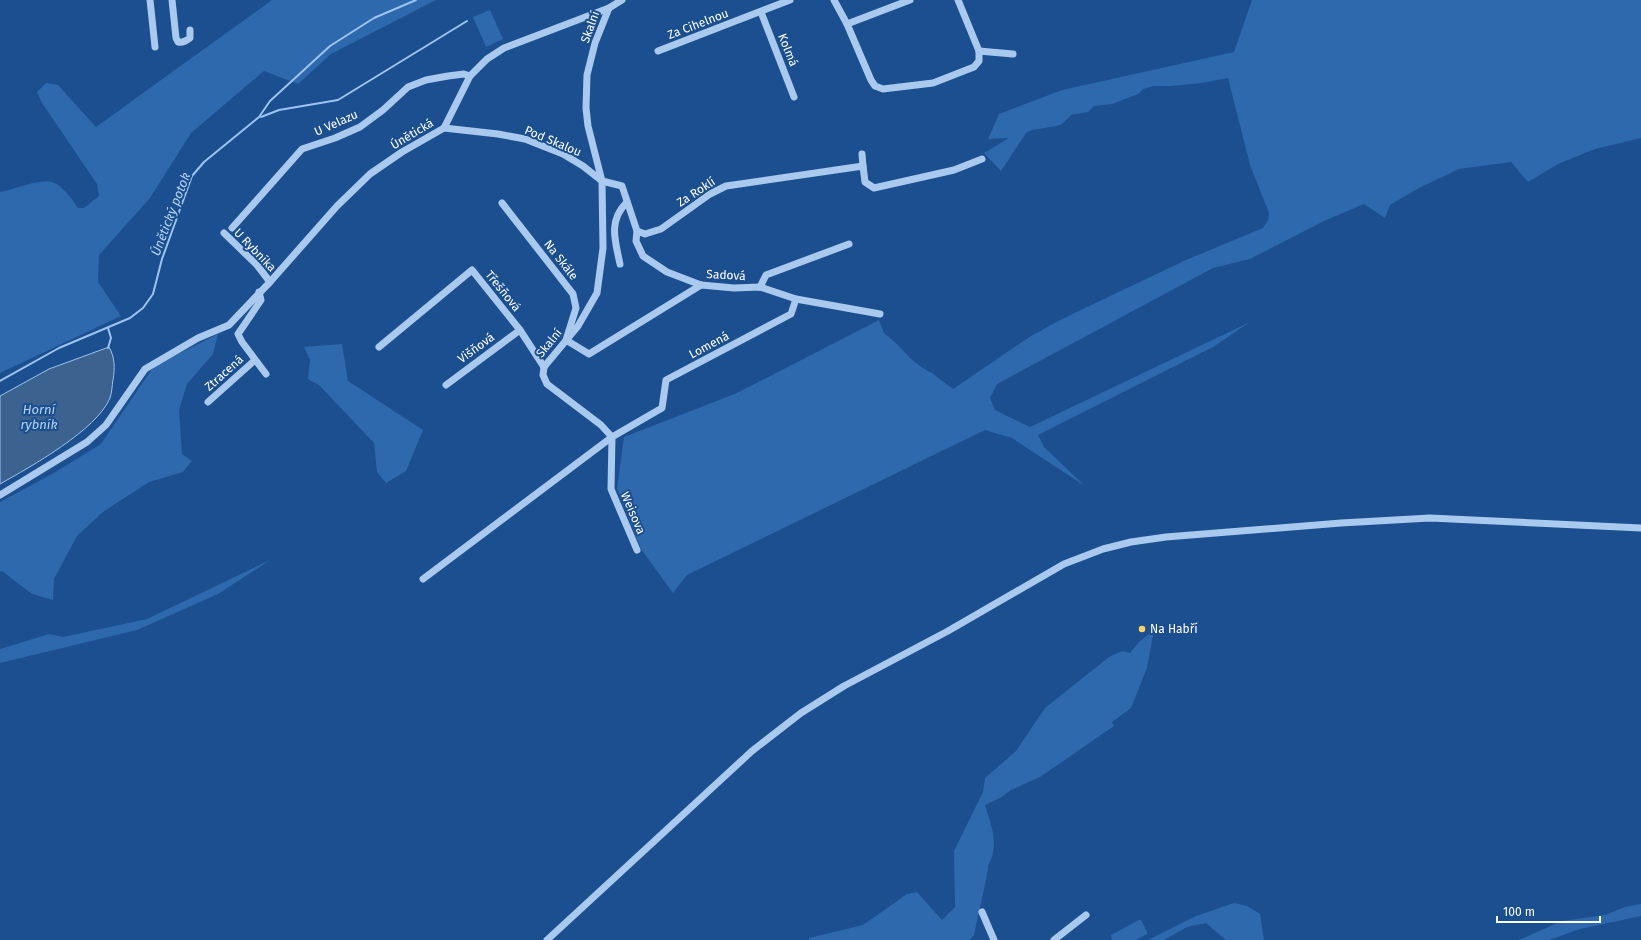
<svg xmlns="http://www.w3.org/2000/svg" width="1641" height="940" viewBox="0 0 1641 940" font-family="'Fira Sans',sans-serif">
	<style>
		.green { fill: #2e69ad }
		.water { fill: #3c6290; stroke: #9cc4f0 }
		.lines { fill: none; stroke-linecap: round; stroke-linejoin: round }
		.stream { stroke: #9cc4f0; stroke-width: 2 }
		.minor { stroke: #a9c9ee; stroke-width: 7 }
		.poi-dot { fill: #ffd166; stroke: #1b4f8f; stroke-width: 1.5 }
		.labels { text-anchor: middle; stroke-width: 4; stroke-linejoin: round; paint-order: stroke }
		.street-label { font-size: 12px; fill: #fff; stroke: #1b4f8f }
		.poi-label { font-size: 12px; fill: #fff; stroke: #1b4f8f; text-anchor: start }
		.water-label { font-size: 13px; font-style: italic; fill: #b5d3f5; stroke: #1b4f8f }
	</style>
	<rect width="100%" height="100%" fill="#1b4f8f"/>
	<g class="green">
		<path d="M 272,0 L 436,0 L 331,54 L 298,84 L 264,71 L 191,133 L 150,198 L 99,255 L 98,282 L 121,316 L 0,373 L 0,192 C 13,190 39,178 52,182 C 62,185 72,199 78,208 L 84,208 L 99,196 L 97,184 L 42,103 L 37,92 L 46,83 L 58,85 L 96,127 Z"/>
		<path d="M 1252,0 L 1641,0 L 1641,138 L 1595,149 L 1558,164 L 1528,182 L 1511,162 L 1459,169 L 1419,188 L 1390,205 L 1385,218 L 1364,204 L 1324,221 L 1250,259 L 1213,268 L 997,384 L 990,398 L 995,410 L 1030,427 L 1250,322 L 1213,347 L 1038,435 L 1044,447 L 1085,486 L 1012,438 L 985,430 L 687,575 L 673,593 L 641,549 L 617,489 L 624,437 L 737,393 L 879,320 L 884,333 L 897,344 L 912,360 L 923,368 L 932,373 L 953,389 L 1031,336 L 1064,318 L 1186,260 L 1263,228 L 1268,220 L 1269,213 L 1250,165 L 1228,78 L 1202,83 L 1170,86 L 1154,86 L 1143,89 L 1138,94 L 1112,104 L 1094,106 L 1088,112 L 1071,115 L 1062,124 L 1057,126 L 1032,130 L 1026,133 L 1001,171 L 984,153 L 1009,138 L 988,139 L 999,114 L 1062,90 L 1234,52 Z"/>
		<path d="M 490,10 L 503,39 L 486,47 L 473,17 Z"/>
		<path d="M 218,334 L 213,354 L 187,384 L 179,410 L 182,454 L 192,461 L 183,472 L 149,482 L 103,512 L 77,536 L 54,579 L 53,600 L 32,594 L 2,571 L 0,572 L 0,502 L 52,474 L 101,444 L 154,366 Z"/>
		<path d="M 342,344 L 348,381 L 423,430 L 406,471 L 386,483 L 377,472 L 374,443 L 320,386 L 308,379 L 310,360 L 304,347 Z"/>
		<path d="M 272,559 L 218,594 L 137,630 L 0,663 L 0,649 L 49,634 L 63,637 L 147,619 Z"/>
		<path d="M 1154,630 L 1147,668 L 1131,708 L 1112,722 L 1114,726 L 1040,777 L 1011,790 L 1000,798 L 985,805 C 991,826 1000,844 988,866 C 989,870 976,925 974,935 L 970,940 L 809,940 L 809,938 L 863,925 L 907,894 L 917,892 L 942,920 L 955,907 L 954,851 L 983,792 L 985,778 L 1016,751 L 1045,708 L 1109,657 L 1122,651 L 1130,653 L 1139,642 Z"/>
		<path d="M 1234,903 L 1247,906 L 1260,914 L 1264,940 L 1226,940 L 1206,923 L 1187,927 L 1164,940 L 1148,940 L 1196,916 Z"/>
		<path d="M 1641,904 L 1641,916 L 1580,929 L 1549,940 L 1519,940 L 1562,921 L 1605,915 L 1625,907 Z"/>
		<path d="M 1139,920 L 1141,920 L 1147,932 L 1147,934 L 1136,940 L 1112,940 L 1111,935 Z"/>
	</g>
	<path class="water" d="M 109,347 C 115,357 115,369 113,380 C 112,386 112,392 110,398 C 97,430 30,467 0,484 L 0,396 L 49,369 Z"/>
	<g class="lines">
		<g class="stream">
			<path d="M 261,117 L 279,110 L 338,100 L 467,21"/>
			<path d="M 108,328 L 111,338 L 108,348"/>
			<path d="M 0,381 L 59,348 L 130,318 L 143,308 L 153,294 L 162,259 L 192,176 L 204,162 L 259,117 L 270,101 L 330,46 L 374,18 L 416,0"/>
		</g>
		<g class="minor">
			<path d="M 150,0 L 155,47"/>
			<path d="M 172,0 L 176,38 L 178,42 C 183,43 186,41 190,38 L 190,30"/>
			<path d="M 834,0 L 847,24 L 871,80 L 875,86 L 883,89 L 933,83 L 974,67 L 979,61 L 979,51 L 958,0"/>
			<path d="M 609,8 L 595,43 L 587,75 L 586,108 L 588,126 L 602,181 L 603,248 L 597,293 L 578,326 L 544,367 L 543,375 L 547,384 L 601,425 L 612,437"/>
			<path d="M 761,12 L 794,97"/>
			<path d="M 847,24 L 910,0"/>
			<path d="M 658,51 L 790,0"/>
			<path d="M 979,51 L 1013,54"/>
			<path d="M 444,128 L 498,134 L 525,139 L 563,154 L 583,166 L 602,181 L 622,186 L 637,231 L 645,234 L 661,229 L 710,194 L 726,186 L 863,166 L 865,182 L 874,188 L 954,170 L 982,159"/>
			<path d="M 862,154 L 863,166"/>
			<path d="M 502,203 L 573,294 L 576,308 L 566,340 L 589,354 L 701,285"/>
			<path d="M 232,228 L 302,149 L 335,138 L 360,127 L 383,110 L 408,87 L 426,80 L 448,76 L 464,74 L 470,76"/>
			<path d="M 224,233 L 257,265 L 270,282"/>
			<path d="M 620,264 C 615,240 608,221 627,202"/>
			<path d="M 760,287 L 766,275 L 849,244"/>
			<path d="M 259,292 L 261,300 L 238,334 L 242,342 L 266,374"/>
			<path d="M 796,299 L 880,314"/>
			<path d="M 379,347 L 472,270 L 520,330 L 544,367"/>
			<path d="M 446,385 L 520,330"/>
			<path d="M 208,402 L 255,360"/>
			<path d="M 612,437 L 611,489 L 637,550"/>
			<path d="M 0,495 L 87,442 L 106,425 L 145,369 L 198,338 L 229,325 L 270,282 L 337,206 L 370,174 L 402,152 L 444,128 L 470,76 L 487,59 L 504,48 L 609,8 L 622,0"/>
			<path d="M 423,579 L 612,437 L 662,408 L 666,380 L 791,314 L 796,299 L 760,287 L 734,288 L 701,285 L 667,272 L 643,256 L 636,241 L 637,231"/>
			<path d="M 982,912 L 994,940"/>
			<path d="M 547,940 L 752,751 L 801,713 L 844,686 L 948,631 L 1064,564 L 1103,549 L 1131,542 L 1166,537 L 1341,523 L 1430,518 L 1641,528"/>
			<path d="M 1054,940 L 1086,915"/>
		</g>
	</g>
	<circle class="poi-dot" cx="1142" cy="629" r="4"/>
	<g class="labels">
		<g class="street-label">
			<text transform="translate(698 24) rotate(-21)" y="4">Za Cihelnou</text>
			<text transform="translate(590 27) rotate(-70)" y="4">Skalní</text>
			<text transform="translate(788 50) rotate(68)" y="4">Kolmá</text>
			<text transform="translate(336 123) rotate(-24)" y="4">U Velazu</text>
			<text transform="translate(412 134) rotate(-31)" y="4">Únětická</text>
			<text transform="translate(553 141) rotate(23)" y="4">Pod Skalou</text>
			<text transform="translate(696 192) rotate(-33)" y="4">Za Roklí</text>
			<text transform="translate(255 250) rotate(46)" y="4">U Rybníka</text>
			<text transform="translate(561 260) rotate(52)" y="4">Na Skále</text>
			<text transform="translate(726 275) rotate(3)" y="4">Sadová</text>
			<text transform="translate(503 291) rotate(51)" y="4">Třešňová</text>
			<text transform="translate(549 343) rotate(-51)" y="4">Skalní</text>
			<text transform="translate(709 345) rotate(-28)" y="4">Lomená</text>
			<text transform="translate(476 348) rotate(-36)" y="4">Višňová</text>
			<text transform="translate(224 373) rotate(-42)" y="4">Ztracená</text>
			<text transform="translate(633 513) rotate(67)" y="4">Weisova</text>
		</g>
		<g class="poi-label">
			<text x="1150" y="633">Na Habří</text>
		</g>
		<g class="water-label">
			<text transform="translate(170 214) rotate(-69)" y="5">Únětický potok</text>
			<text x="39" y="414">Horní<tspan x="39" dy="15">rybník</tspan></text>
		</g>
	</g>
	<path d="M1497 916v6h103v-6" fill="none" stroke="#ffffff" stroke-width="2"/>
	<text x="1503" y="916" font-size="12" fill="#ffffff" stroke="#1b4f8f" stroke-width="3" paint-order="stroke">100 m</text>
</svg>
